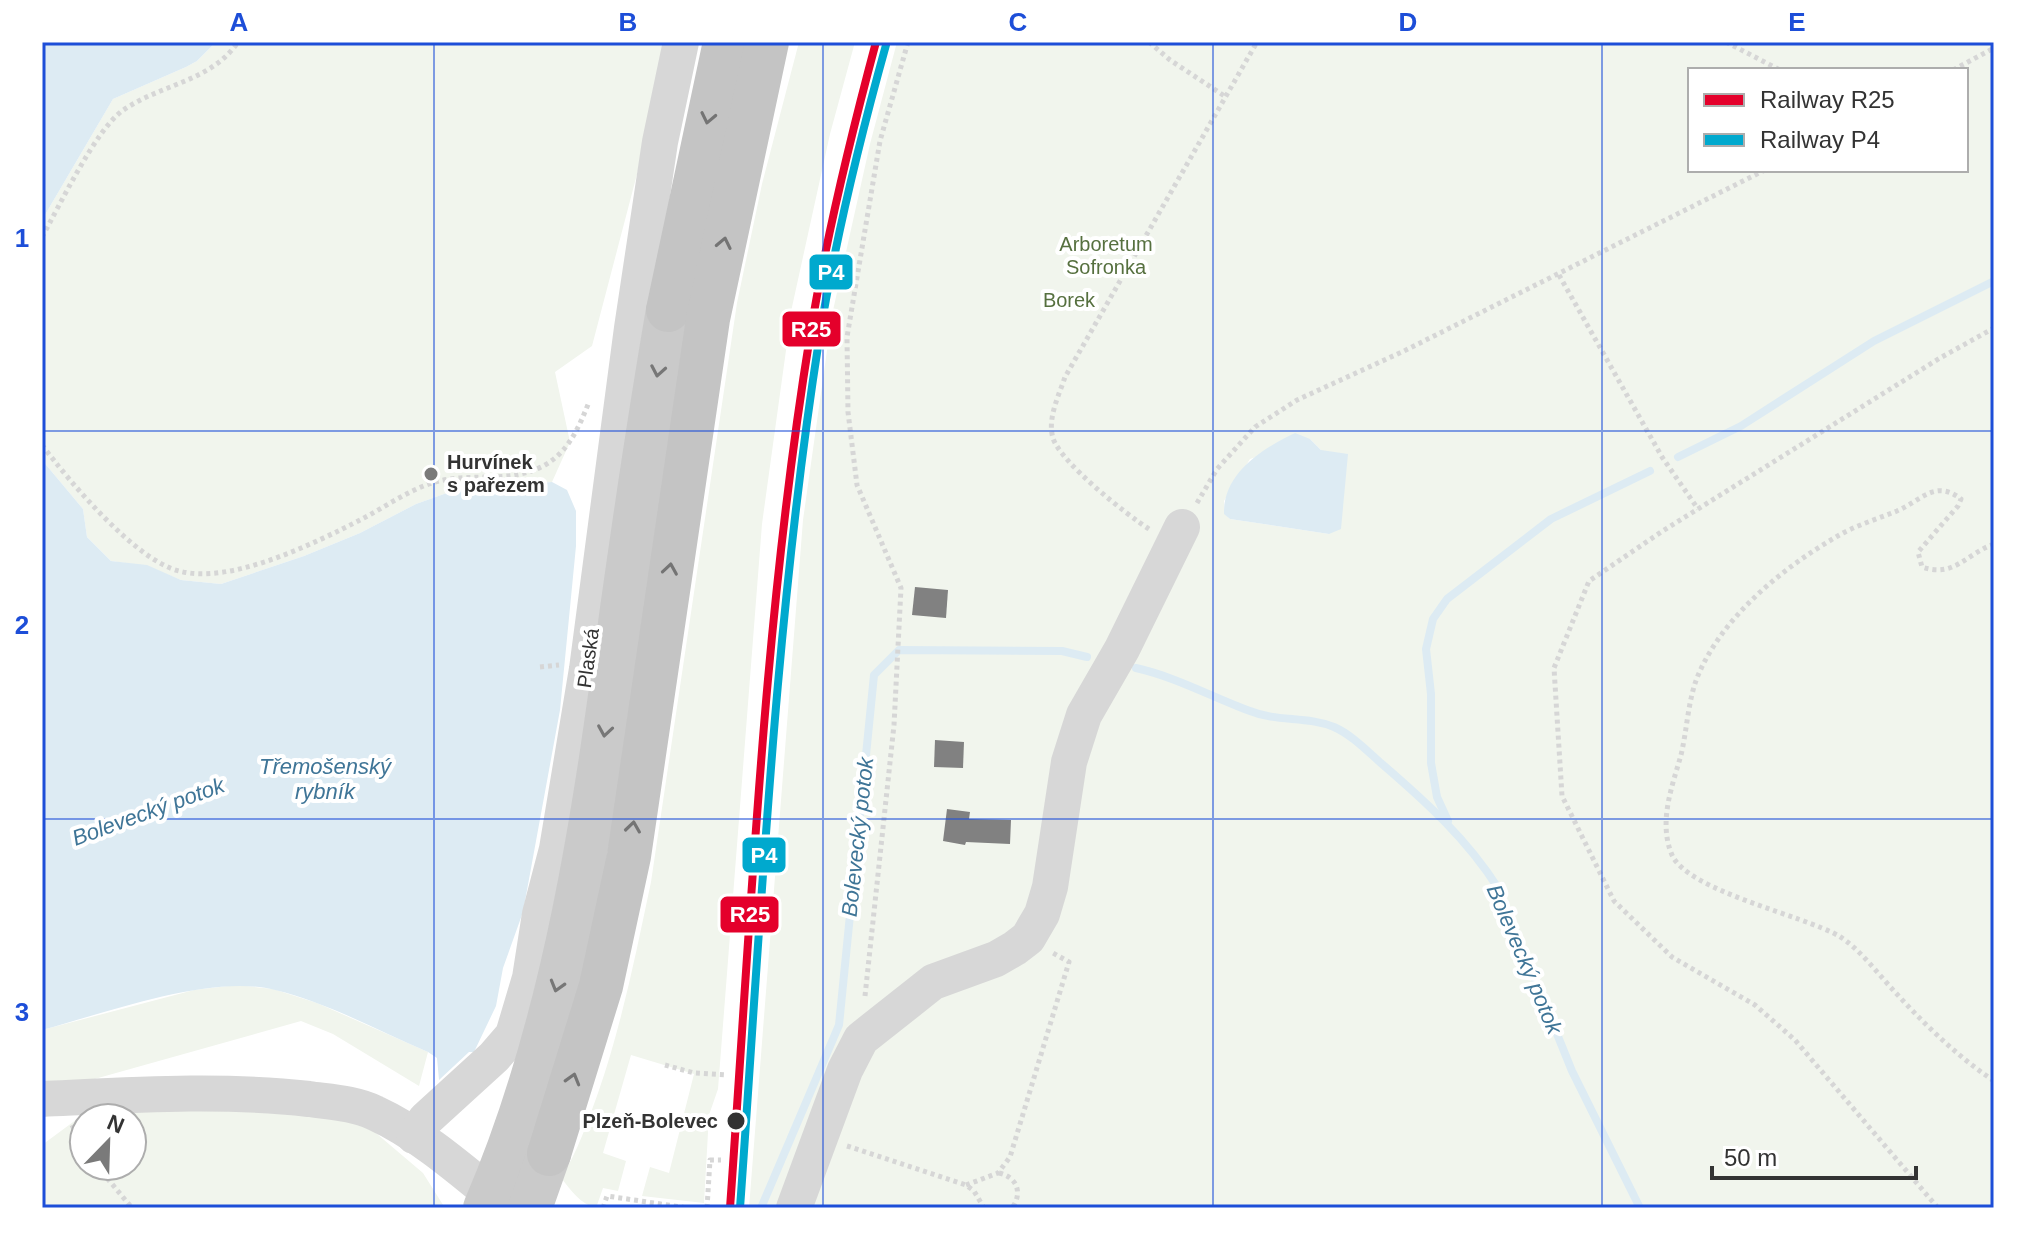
<svg xmlns="http://www.w3.org/2000/svg" width="2036" height="1250" viewBox="0 0 2036 1250" font-family="Helvetica,sans-serif">
	<style>
		.green { fill: #f1f5ed; fill-rule: evenodd }
		.water { fill: #ddebf3 }
		.lines { fill: none; stroke-linecap: round; stroke-linejoin: round }
		.stream { stroke: #ddebf3; stroke-width: 8 }
		.building { fill: #818181 }
		.path { stroke: #d6d6d6; stroke-width: 5; stroke-dasharray: 4 4; stroke-linecap: butt }
		.minor { stroke: #d7d7d7; stroke-width: 36 }
		.major { stroke: #cacaca; stroke-width: 44 }
		.highway { stroke: #c4c4c4; stroke-width: 44 }
		.rail-1-casing { stroke: #fff; stroke-width: 14 }
		.rail-2-casing { stroke: #fff; stroke-width: 14 }
		.rail-1 { stroke: #e4002b; stroke-width: 8 }
		.rail-2 { stroke: #00a9ce; stroke-width: 8 }
		.oneway { stroke: #747474 }
		.oneway2 { stroke: #777 }
		.grid { fill: none; stroke: #1d4ed8; stroke-width: 2; stroke-opacity: 0.55 }
		.poi-dot { fill: #7a7a7a; stroke: #fff; stroke-width: 3 }
		.stop-dot { fill: #333; stroke: #fff; stroke-width: 3 }
		.labels { text-anchor: middle; stroke-width: 8; stroke-linejoin: round; paint-order: stroke }
		.park-label { font-size: 20px; fill: #56703f; stroke: #fff }
		.poi-label { font-size: 20px; font-weight: bold; fill: #333; stroke: #fff; text-anchor: start }
		.street-label { font-size: 20px; fill: #333; stroke: #fff }
		.stop-label { font-size: 20px; font-weight: bold; fill: #333; stroke: #fff; text-anchor: end }
		.water-label { font-size: 22px; font-style: italic; fill: #3f7597; stroke: #fff }
		.line-badge { stroke: #fff; stroke-width: 3 }
		.badge-label { font-size: 22px; text-anchor: middle; font-weight: bold; fill: #fff }
		.neatline { fill: none; stroke: #1d4ed8; stroke-width: 3 }
		.grid-label { font-size: 26px; text-anchor: middle; font-weight: bold; fill: #1d4ed8 }
	</style>
	<rect width="100%" height="100%" fill="#fff"/>
	<g class="green">
		<path d="M 216,42 L 665,42 L 647,136 L 592,346 L 555,372 L 570,442 L 552,482 L 458,489 L 416,504 L 360,533 L 304,556 L 221,584 L 181,580 L 147,566 L 111,561 L 87,537 L 83,509 L 42,460 L 42,220 L 113,99 L 186,67 L 197,61 Z"/>
		<path d="M 799,42 L 855,42 L 830,134 L 792,307 L 762,524 L 718,1089 L 709,1115 L 704,1203 L 642,1196 L 650,1167 L 669,1173 L 694,1074 L 631,1055 L 603,1153 L 626,1161 L 618,1191 L 603,1188 L 596,1208 C 580,1204 571,1190 561,1178 C 578,1151 587,1123 598,1093 C 622,1024 636,953 651,882 L 737,303 L 762,184 Z"/>
		<path d="M 897,42 L 1994,42 L 1994,1208 L 749,1208 L 803,520 L 832,315 L 870,144 ZM 1690,70 L 1966,70 L 1966,170 L 1690,170 ZM 1310,439 L 1321,450 L 1329,534 L 1230,519 L 1225,514 L 1224,501 L 1250,459 Z"/>
		<path d="M 237,985 L 273,989 L 317,1003 L 428,1052 L 419,1086 L 333,1034 L 301,1021 L 91,1080 L 42,1083 L 42,1030 L 194,990 Z"/>
		<path d="M 306,1107 L 370,1128 L 423,1173 L 445,1208 L 42,1208 L 42,1145 L 92,1108 ZM 84,1118 L 132,1118 L 132,1166 L 84,1166 Z"/>
	</g>
	<g class="water">
		<path d="M 42,42 L 216,42 L 197,61 L 186,67 L 113,99 L 42,220 Z"/>
		<path d="M 1295,433 L 1310,439 L 1321,450 L 1348,454 L 1341,529 L 1329,534 L 1230,519 L 1224,514 C 1223,473 1262,449 1295,433 Z"/>
		<path d="M 42,460 L 83,509 L 87,537 L 111,561 L 147,565 L 181,580 L 221,584 L 304,556 L 360,533 L 416,504 L 458,489 L 552,482 L 567,490 L 576,511 L 576,546 L 560,710 L 523,912 L 503,968 L 496,1006 L 474,1052 L 469,1052 L 439,1080 L 437,1058 L 428,1052 C 378,1031 329,1003 275,990 C 212,973 106,1013 42,1030 Z"/>
	</g>
	<g class="lines">
		<g class="stream">
			<path d="M 1678,457 L 1741,426 L 1874,341 L 1994,281"/>
			<path d="M 1136,668 C 1176,677 1212,697 1250,711 C 1277,722 1307,716 1334,727 C 1352,735 1367,751 1382,764 C 1425,801 1467,839 1498,888 L 1572,1071 L 1640,1208"/>
			<path d="M 1448,821 L 1437,797 L 1431,763 L 1431,694 L 1426,649 L 1433,619 L 1447,599 L 1551,519 L 1650,471"/>
			<path d="M 761,1208 L 839,1025 L 874,675 L 899,650 L 1062,651 L 1087,657"/>
		</g>
	</g>
	<g class="building">
		<path d="M 915,587 L 948,590 L 946,618 L 912,615 Z"/>
		<path d="M 935,740 L 964,742 L 963,768 L 934,767 Z"/>
		<path d="M 947,809 L 970,812 L 969,819 L 1011,820 L 1010,844 L 966,842 L 965,845 L 943,841 Z"/>
	</g>
	<g class="lines">
		<g class="path">
			<path d="M 1149,42 L 1170,60 L 1226,97"/>
			<path d="M 1726,42 L 1780,70"/>
			<path d="M 1953,70 L 1994,48"/>
			<path d="M 42,237 C 60,205 95,131 122,111 C 160,84 211,82 238,42"/>
			<path d="M 1559,275 L 1662,457 L 1698,509"/>
			<path d="M 42,445 C 70,482 135,560 179,571 C 231,585 315,543 362,519 C 385,507 407,491 432,483 C 468,471 510,485 545,465 C 569,451 579,427 589,402"/>
			<path d="M 1197,503 L 1217,469 L 1255,427 L 1297,400 L 1404,351 L 1765,170"/>
			<path d="M 1149,529 C 1127,515 1060,462 1053,438 C 1047,419 1059,395 1065,377 L 1257,42"/>
			<path d="M 1994,544 C 1966,554 1954,578 1922,567 L 1918,552 L 1958,506 L 1961,499 C 1935,479 1922,500 1897,511 C 1877,519 1854,526 1836,537 C 1781,569 1721,618 1697,678 C 1688,701 1687,730 1681,755 C 1672,787 1658,822 1672,855 C 1688,891 1802,915 1839,936 C 1860,949 1878,974 1895,992 C 1925,1025 1957,1056 1994,1081"/>
			<path d="M 540,667 L 559,665"/>
			<path d="M 865,996 L 894,725 L 901,588 L 857,485 L 848,412 L 847,337 L 880,141 L 908,42"/>
			<path d="M 665,1065 L 694,1073 L 727,1075"/>
			<path d="M 72,1125 L 84,1148"/>
			<path d="M 847,1146 L 966,1185 L 974,1191 L 984,1208"/>
			<path d="M 97,1166 L 132,1208"/>
			<path d="M 999,1173 C 1017,1177 1023,1193 1012,1208"/>
			<path d="M 966,1185 L 998,1173 L 1010,1157 L 1069,962 L 1053,953"/>
			<path d="M 603,1208 L 607,1196 L 688,1208"/>
			<path d="M 707,1208 L 710,1160 L 721,1160"/>
			<path d="M 1938,1208 L 1795,1040 L 1755,1005 L 1672,957 L 1614,901 L 1562,796 L 1554,668 L 1589,581 L 1661,532 L 1940,358 L 1994,328"/>
		</g>
		<g class="minor">
			<path d="M 42,1099 C 131,1095 221,1089 309,1099 C 331,1102 355,1103 375,1113 C 423,1135 467,1175 508,1208"/>
			<path d="M 414,1136 L 426,1119 L 494,1057 L 513,1035 L 530,978 L 540,914 L 557,849 L 587,669 L 632,328 L 660,142 L 681,42"/>
			<path d="M 794,1208 L 845,1070 L 861,1039 L 933,982 L 996,959 L 1015,948 L 1028,938 L 1042,914 L 1050,887 L 1069,762 L 1084,715 L 1122,649 L 1182,527"/>
		</g>
		<g class="major">
			<path d="M 485,1208 C 566,1020 595,810 622,609 C 636,509 651,409 668,310"/>
			<path d="M 530,1208 L 549,1154"/>
		</g>
		<g class="highway">
			<path d="M 668,310 L 725,42"/>
			<path d="M 549,1154 L 601,986 L 629,856 L 708,319 L 767,42"/>
		</g>
		<defs>
			<path id="rail-1" d="M 730,1208 C 751,918 763,624 810,336 C 826,237 850,139 876,42"/>
			<path id="rail-2" d="M 740,1208 C 761,918 774,627 819,340 C 835,240 859,142 886,45"/>
		</defs>
		<use href="#rail-1" class="rail-1-casing"/>
		<use href="#rail-2" class="rail-2-casing"/>
		<use href="#rail-1" class="rail-1"/>
		<use href="#rail-2" class="rail-2"/>
	</g>
	<defs><path id="oneway-chevron" d="M-2-3.5L2.5 0L-2 3.5" fill="none" stroke-width="1.6" stroke-linecap="round" stroke-linejoin="round" transform="scale(2)"/></defs>
	<g class="oneway">
		<use href="#oneway-chevron" transform="translate(708 118) rotate(102)"/>
		<use href="#oneway-chevron" transform="translate(724 243) rotate(-78)"/>
		<use href="#oneway-chevron" transform="translate(670 569) rotate(-81)"/>
		<use href="#oneway-chevron" transform="translate(633 827) rotate(-82)"/>
		<use href="#oneway-chevron" transform="translate(573 1079) rotate(-74)"/>
	</g>
	<g class="oneway2">
		<use href="#oneway-chevron" transform="translate(658 371) rotate(100)"/>
		<use href="#oneway-chevron" transform="translate(605 731) rotate(99)"/>
		<use href="#oneway-chevron" transform="translate(557 986) rotate(106)"/>
	</g>
	<path class="grid" d="M 434,42 L 434,1208M 823,42 L 823,1208M 1213,42 L 1213,1208M 1602,42 L 1602,1208M 42,431 L 1994,431M 42,819 L 1994,819"/>
	<circle class="poi-dot" cx="431" cy="474" r="8"/>
	<circle class="stop-dot" cx="736" cy="1121" r="10"/>
	<g class="labels">
		<g class="park-label">
			<text x="1106" y="251">Arboretum<tspan x="1106" dy="23">Sofronka</tspan></text>
			<text x="1069" y="307">Borek</text>
		</g>
		<g class="poi-label">
			<text x="447" y="469">Hurvínek<tspan x="447" dy="23">s pařezem</tspan></text>
		</g>
		<g class="street-label">
			<text transform="translate(588 658) rotate(-82)" y="7">Plaská</text>
		</g>
		<g class="stop-label">
			<text x="718" y="1128">Plzeň-Bolevec</text>
		</g>
		<g class="water-label">
			<text x="325" y="774">Třemošenský<tspan x="325" dy="25">rybník</tspan></text>
			<text transform="translate(148 811) rotate(-20)" y="8">Bolevecký potok</text>
			<text transform="translate(857 837) rotate(-84)" y="8">Bolevecký potok</text>
			<text transform="translate(1525 959) rotate(67)" y="8">Bolevecký potok</text>
		</g>
	</g>
	<g class="line-badge">
		<rect x="808" y="253" width="46" height="38" rx="8" fill="#00a9ce"/>
		<rect x="781" y="310" width="61" height="38" rx="8" fill="#e4002b"/>
		<rect x="741" y="836" width="46" height="38" rx="8" fill="#00a9ce"/>
		<rect x="719" y="895" width="61" height="39" rx="8" fill="#e4002b"/>
	</g>
	<g class="badge-label">
		<text x="831" y="280">P4</text>
		<text x="811" y="337">R25</text>
		<text x="764" y="863">P4</text>
		<text x="750" y="922">R25</text>
	</g>
	<rect width="2036" height="1250" fill="none" stroke="#ffffff" stroke-width="88"/>
	<rect x="1688" y="68" width="280" height="104" fill="#ffffff" stroke="#adadad" stroke-width="2"/>
	<rect x="1704" y="94" width="40" height="12" fill="#e4002b" stroke="#adadad" stroke-width="2"/>
	<text x="1760" y="108" font-size="24" fill="#333333">Railway R25</text>
	<rect x="1704" y="134" width="40" height="12" fill="#00a9ce" stroke="#adadad" stroke-width="2"/>
	<text x="1760" y="148" font-size="24" fill="#333333">Railway P4</text>
	<g transform="translate(108 1142) rotate(23)"><circle r="38" fill="#ffffff" stroke="#adadad" stroke-width="2"/>
	<path d="M0-6L14 30L0 20L-14 30Z" fill="#7a7a7a"/>
	<text y="-12" font-size="22" font-weight="bold" text-anchor="middle" fill="#333333">N</text>
	</g>
	<path d="M1712 1166v12h204v-12" fill="none" stroke="#333333" stroke-width="4"/>
	<text x="1724" y="1166" font-size="24" fill="#333333" stroke="#ffffff" stroke-width="6" paint-order="stroke">50 m</text>
	<rect x="44" y="44" width="1948" height="1162" class="neatline"/>
	<g class="grid-label">
		<text x="239" y="31">A</text>
		<text x="628" y="31">B</text>
		<text x="1018" y="31">C</text>
		<text x="1408" y="31">D</text>
		<text x="1797" y="31">E</text>
		<text x="22" y="247">1</text>
		<text x="22" y="634">2</text>
		<text x="22" y="1021">3</text>
	</g>
</svg>
